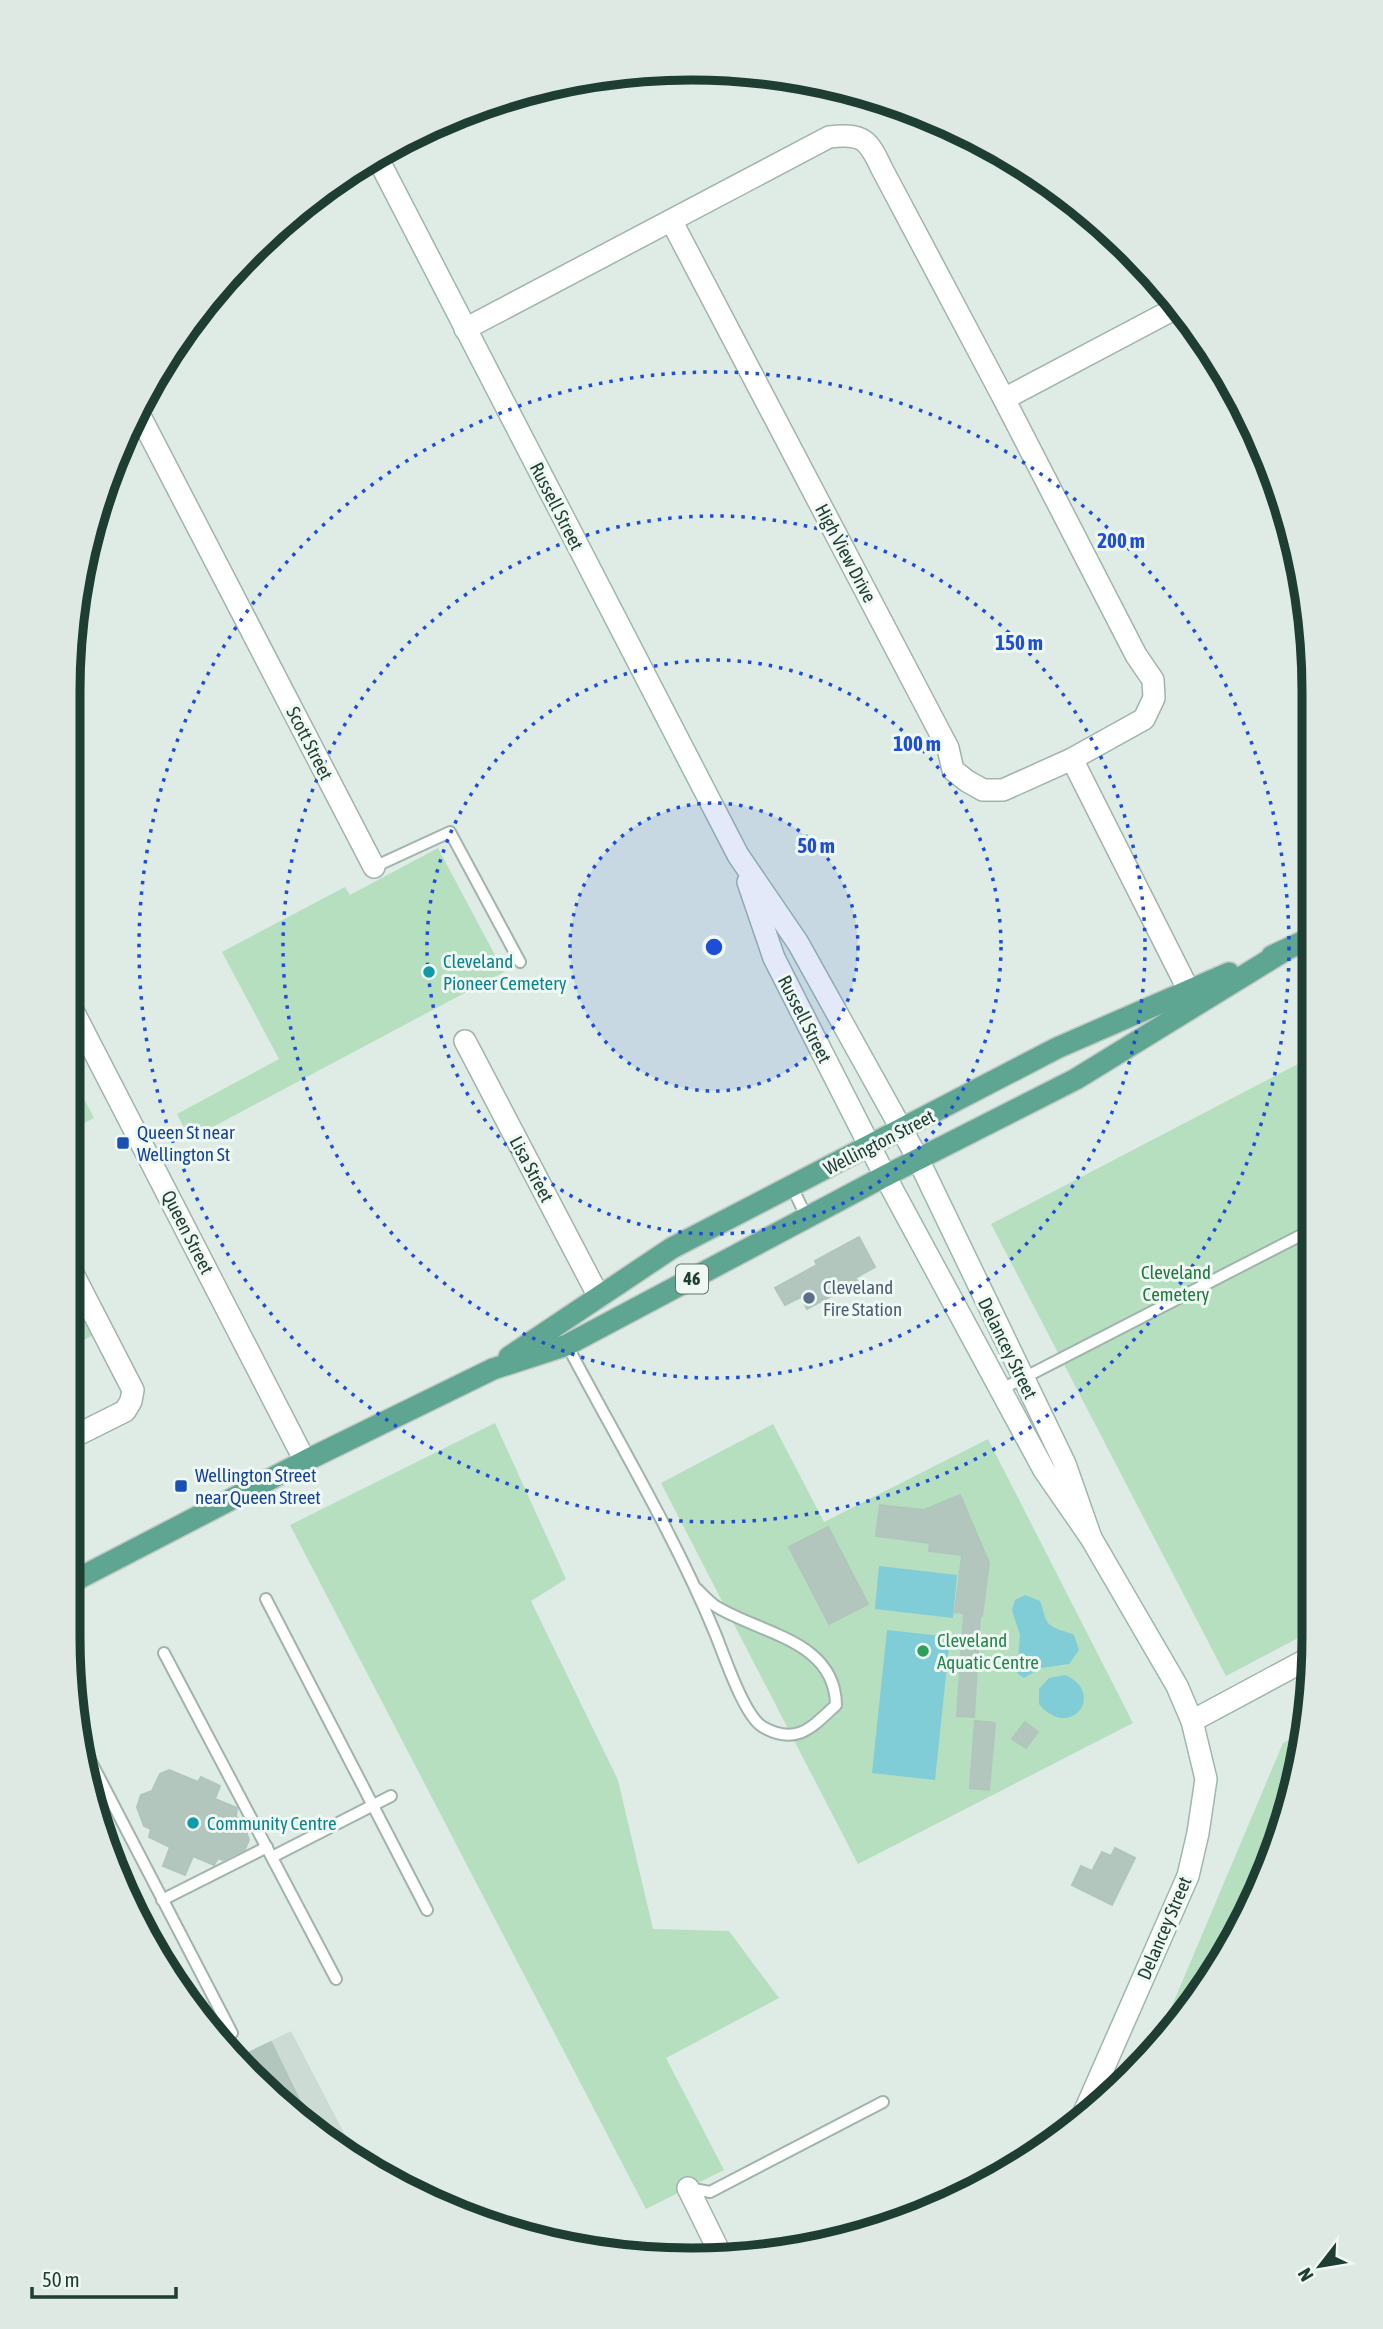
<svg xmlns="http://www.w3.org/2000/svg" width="1383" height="2329" viewBox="0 0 1383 2329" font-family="'Asap Condensed',sans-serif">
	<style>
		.built { fill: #ccdbd4 }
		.green { fill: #b5dfbf }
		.water { fill: #80ccd7 }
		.building { fill: #b3c6be; stroke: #b0c6bc; stroke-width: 2 }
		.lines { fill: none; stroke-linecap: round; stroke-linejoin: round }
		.service-casing { stroke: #a1b4ac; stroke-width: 14 }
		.minor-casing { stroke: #a1b4ac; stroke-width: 24 }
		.secondary-casing { stroke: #9cb8ad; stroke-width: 24 }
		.primary-casing { stroke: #c0c9c6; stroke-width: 24 }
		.service { stroke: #fff; stroke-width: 10 }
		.minor { stroke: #fff; stroke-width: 21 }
		.secondary { stroke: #fff; stroke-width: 21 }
		.primary { stroke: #5ea691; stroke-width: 21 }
		.ring { fill: none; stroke: #1d4ed8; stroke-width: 3.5; stroke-dasharray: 3.5 7 }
		.culture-dot { fill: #0f9aa8; stroke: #eff8f3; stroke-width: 2.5 }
		.transit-dot { fill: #1a4fb4; stroke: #eff8f3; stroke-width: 2.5 }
		.service-dot { fill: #5c6f8a; stroke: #eff8f3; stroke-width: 2.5 }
		.leisure-dot { fill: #2e9e5b; stroke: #eff8f3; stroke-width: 2.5 }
		.labels { text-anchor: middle; stroke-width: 6; stroke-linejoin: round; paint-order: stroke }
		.shield { fill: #eff8f3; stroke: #5d756d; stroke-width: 2 }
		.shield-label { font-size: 18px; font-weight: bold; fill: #1e3d33 }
		.street-label { font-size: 19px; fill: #1e3d33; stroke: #eff8f3 }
		.culture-label { font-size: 19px; fill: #0d838f; stroke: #eff8f3; text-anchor: start }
		.transit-label { font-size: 19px; fill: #164399; stroke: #eff8f3; text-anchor: start }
		.park-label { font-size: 19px; fill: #247742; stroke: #eff8f3 }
		.service-label { font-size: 19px; fill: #4e5e75; stroke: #eff8f3; text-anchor: start }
		.leisure-label { font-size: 19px; fill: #27864d; stroke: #eff8f3; text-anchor: start }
		.rim { fill: none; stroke: #1e3d33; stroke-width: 9 }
		.centre { fill: #1d4ed8; stroke: #eff8f3; stroke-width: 3.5 }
		.ring-label { font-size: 21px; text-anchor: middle; font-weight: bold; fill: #1d4ed8; stroke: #eff8f3; stroke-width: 6; stroke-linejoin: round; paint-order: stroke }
	</style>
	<rect width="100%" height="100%" fill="#deece5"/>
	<path class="built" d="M 291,2031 L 359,2162 L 345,2155 L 240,2057 Z"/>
	<g class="green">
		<path d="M 438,848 L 504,972 L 190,1139 L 177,1114 L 279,1059 L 222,952 L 345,887 L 350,895 Z"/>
		<path d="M 1313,1056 L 1313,1630 L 1226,1676 L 991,1224 Z"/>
		<path d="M 69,1070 L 94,1118 L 69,1131 Z"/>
		<path d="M 79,1307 L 93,1335 L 69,1348 L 69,1312 Z"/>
		<path d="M 495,1423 L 566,1579 L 531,1601 L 618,1780 L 653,1929 L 729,1931 L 779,1998 L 666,2058 L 724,2170 L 646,2209 L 290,1525 Z"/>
		<path d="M 773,1424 L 824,1522 L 988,1439 L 1133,1723 L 858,1864 L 661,1483 Z"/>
		<path d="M 1303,1733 L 1282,1838 L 1210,1983 L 1158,2039 L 1283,1743 Z"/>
	</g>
	<g class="water">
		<path d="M 879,1566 L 957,1575 L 953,1618 L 875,1609 Z"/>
		<path d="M 1025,1595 L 1040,1601 C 1043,1607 1044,1618 1048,1623 C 1054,1630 1067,1631 1074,1635 L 1079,1650 L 1069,1664 L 1041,1668 L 1024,1678 L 1017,1673 L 1020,1635 L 1012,1610 L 1015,1600 Z"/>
		<path d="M 887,1630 L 950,1637 L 935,1780 L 872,1773 Z"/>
		<path d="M 1065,1675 C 1107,1693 1070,1742 1039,1704 L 1039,1689 L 1049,1678 Z"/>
	</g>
	<g class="building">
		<path d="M 859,1237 L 875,1267 L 855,1278 L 858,1282 L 807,1309 L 801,1297 L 785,1305 L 775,1288 L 817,1265 L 815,1261 Z"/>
		<path d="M 960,1495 L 989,1563 L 982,1616 L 980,1616 L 974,1717 L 957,1716 L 964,1613 L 955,1612 L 962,1555 L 929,1551 L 930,1543 L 876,1536 L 880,1505 L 924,1510 Z"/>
		<path d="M 828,1527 L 868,1604 L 829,1624 L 789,1547 Z"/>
		<path d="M 975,1721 L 995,1723 L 989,1790 L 970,1788 Z"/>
		<path d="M 1025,1722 L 1038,1732 L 1026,1748 L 1012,1739 Z"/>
		<path d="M 169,1770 L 198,1782 L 201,1777 L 220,1786 L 215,1799 L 237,1808 L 236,1817 L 242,1820 L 249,1840 L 245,1849 L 223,1860 L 218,1858 L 214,1865 L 193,1856 L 185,1875 L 163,1866 L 170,1847 L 149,1837 L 151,1829 L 144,1826 L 137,1807 L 141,1795 L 152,1791 L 160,1774 Z"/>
		<path d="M 1115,1848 L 1135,1858 L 1112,1905 L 1072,1885 L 1081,1866 L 1092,1871 L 1102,1852 L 1111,1856 Z"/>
		<path d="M 271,2042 L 307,2116 L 305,2118 L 240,2057 Z"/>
	</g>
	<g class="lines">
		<defs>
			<g id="service">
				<path d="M 374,867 L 450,832 L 520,962"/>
				<path d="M 792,1187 L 807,1218"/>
				<path d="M 567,1345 C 617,1440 674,1534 715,1633 C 724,1655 744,1716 763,1727 C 797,1746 812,1727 836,1705 C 835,1641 762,1634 717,1607 C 710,1603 703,1595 697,1589"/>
				<path d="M 1000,1390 L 1313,1229"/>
				<path d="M 266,1599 L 427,1910"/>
				<path d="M 164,1653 L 336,1979"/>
				<path d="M 88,1756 L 232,2033"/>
				<path d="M 272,1857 L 391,1796"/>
				<path d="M 162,1900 L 267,1847"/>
				<path d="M 688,2188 L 710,2192 L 883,2102"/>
			</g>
			<g id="minor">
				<path d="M 672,222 L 948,748 L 953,770 L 967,781 L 983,790 L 1003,790 L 1072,759 L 1188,989"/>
				<path d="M 465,329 L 829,137 C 863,133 868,139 882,169 L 1004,399 L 1176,308"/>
				<path d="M 1004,399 L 1136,655 L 1153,680 L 1154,698 L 1144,719 L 1072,759"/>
				<path d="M 139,414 L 374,867"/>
				<path d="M 69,1003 L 305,1461"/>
				<path d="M 465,1041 L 599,1297"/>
				<path d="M 69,1439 L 125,1411 L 131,1401 L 133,1390 L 69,1266"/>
				<path d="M 1192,1721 L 1313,1656"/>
				<path d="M 688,2188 L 723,2259"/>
			</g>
			<g id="secondary">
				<path d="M 377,157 L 738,855 L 798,943 L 918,1159 L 1065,1464 L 1091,1538"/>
				<path d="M 748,882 L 774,958 L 885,1176 L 1044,1470 L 1091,1538 L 1177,1686 L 1192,1721 L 1206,1779 L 1198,1833 L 1188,1876 L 1079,2124"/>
			</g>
			<g id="primary">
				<path d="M 1272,956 L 1313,937"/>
				<path d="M 509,1357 L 672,1248 L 1057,1048 L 1229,973"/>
				<path d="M 68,1584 L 305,1461 L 493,1369 L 567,1345 L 885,1176 L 1076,1079 L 1284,951"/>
			</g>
		</defs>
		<use href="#service" class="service-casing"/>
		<use href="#minor" class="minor-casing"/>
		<use href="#secondary" class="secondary-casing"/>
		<use href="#primary" class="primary-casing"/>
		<use href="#service" class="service"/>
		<use href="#minor" class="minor"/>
		<use href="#secondary" class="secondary"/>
		<use href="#primary" class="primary"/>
	</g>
	<circle cx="714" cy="947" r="144" fill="#1d4ed8" fill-opacity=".12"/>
	<g class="ring">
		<circle cx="714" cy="947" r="144"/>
		<circle cx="714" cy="947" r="287"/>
		<circle cx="714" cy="947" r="431"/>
		<circle cx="714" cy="947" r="575"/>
	</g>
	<g class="culture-dot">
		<circle cx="429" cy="972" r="7"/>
		<circle cx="193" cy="1823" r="7"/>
	</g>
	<g class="transit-dot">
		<rect x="116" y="1136" width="14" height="14" rx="3.5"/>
		<rect x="174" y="1479" width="14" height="14" rx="3.5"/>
	</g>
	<circle class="service-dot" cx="809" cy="1298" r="7"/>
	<circle class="leisure-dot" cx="923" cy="1651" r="7"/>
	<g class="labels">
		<rect class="shield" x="676" y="1264.5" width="32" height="29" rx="5"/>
		<g class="shield-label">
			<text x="692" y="1285">46</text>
		</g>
		<g class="street-label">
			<text transform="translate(557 506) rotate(63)" y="7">Russell Street</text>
			<text transform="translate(846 553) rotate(62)" y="7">High View Drive</text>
			<text transform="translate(310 743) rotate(63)" y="7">Scott Street</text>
			<text transform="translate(805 1019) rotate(63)" y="7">Russell Street</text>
			<text transform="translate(879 1142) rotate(-27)" y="7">Wellington Street</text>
			<text transform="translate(532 1169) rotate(62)" y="7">Lisa Street</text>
			<text transform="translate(188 1232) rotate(63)" y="7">Queen Street</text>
			<text transform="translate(1008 1348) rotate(64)" y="7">Delancey Street</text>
			<text transform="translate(1164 1928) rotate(-67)" y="7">Delancey Street</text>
		</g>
		<g class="culture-label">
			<text x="443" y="968">Cleveland<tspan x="443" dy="22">Pioneer Cemetery</tspan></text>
			<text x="207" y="1830">Community Centre</text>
		</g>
		<g class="transit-label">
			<text x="137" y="1139">Queen St near<tspan x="137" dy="22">Wellington St</tspan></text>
			<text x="195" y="1482">Wellington Street<tspan x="195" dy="22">near Queen Street</tspan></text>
		</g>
		<g class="park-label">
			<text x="1176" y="1279">Cleveland<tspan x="1176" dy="22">Cemetery</tspan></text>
		</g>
		<g class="service-label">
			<text x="823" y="1294">Cleveland<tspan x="823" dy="22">Fire Station</tspan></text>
		</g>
		<g class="leisure-label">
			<text x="937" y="1647">Cleveland<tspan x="937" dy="22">Aquatic Centre</tspan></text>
		</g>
	</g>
	<path d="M0 0H1383V2329H0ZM691 80H691A611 611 0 0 1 1302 691V1637A611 611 0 0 1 691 2248H691A611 611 0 0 1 80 1637V691A611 611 0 0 1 691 80Z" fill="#dee9e4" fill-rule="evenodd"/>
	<path class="rim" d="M691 80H691A611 611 0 0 1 1302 691V1637A611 611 0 0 1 691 2248H691A611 611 0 0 1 80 1637V691A611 611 0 0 1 691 80Z"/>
	<circle cx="714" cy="947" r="10" class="centre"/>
	<g class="ring-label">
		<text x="1121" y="548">200 m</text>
		<text x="1019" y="650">150 m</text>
		<text x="917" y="751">100 m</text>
		<text x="816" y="853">50 m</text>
	</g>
	<g transform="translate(1320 2266) rotate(239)" stroke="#eff8f3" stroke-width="5" paint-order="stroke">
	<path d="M0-5L12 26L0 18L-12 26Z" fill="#1e3d33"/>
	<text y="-10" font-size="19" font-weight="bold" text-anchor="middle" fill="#1e3d33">N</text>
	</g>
	<path d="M32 2287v10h144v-10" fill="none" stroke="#1e3d33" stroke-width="3.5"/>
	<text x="42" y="2287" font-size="21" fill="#1e3d33" stroke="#eff8f3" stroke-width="5" paint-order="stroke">50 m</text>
</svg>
